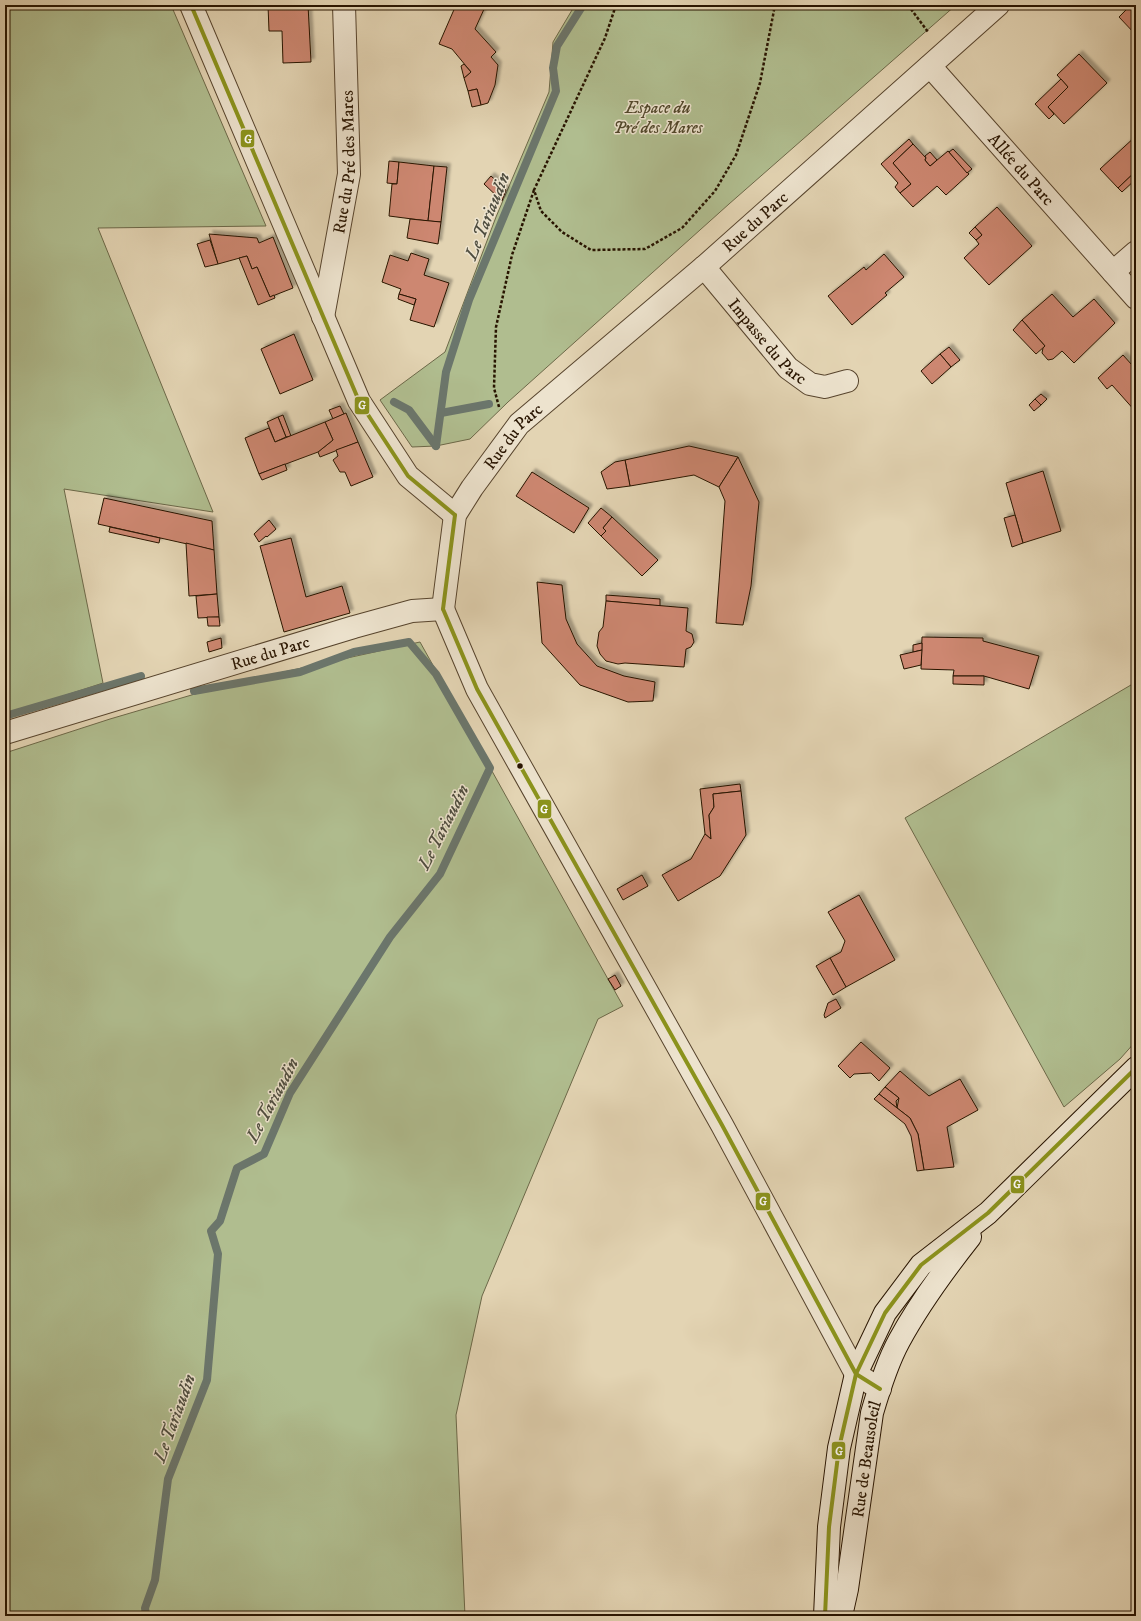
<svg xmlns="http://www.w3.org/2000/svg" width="1141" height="1621" viewBox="0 0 1141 1621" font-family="'IM FELL DW Pica',serif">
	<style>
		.green { fill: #b0bd8f; stroke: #6c6848 }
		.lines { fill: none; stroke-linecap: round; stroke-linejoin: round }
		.stream { stroke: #6b766c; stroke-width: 8 }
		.building { fill: #cd8771; stroke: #281400; filter: url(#shadow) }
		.street-casing { stroke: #57442d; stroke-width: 24 }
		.secondary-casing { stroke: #281400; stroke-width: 24 }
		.path { stroke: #281400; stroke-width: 2.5; stroke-dasharray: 3 2; stroke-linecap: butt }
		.street { stroke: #ede3ce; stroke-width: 22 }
		.secondary { stroke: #ede3ce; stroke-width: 22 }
		.bus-1-casing { stroke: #ede3ce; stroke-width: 7 }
		.bus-1 { stroke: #8b931c; stroke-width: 4 }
		.bus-dot { fill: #281400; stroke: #ede3ce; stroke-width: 1.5 }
		.labels { text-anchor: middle; stroke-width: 3; stroke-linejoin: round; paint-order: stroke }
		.park-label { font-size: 17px; font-style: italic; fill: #51472b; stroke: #ede3ce }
		.street-label { font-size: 17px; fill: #281400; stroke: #ede3ce }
		.water-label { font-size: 18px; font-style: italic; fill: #4f4d3f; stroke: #ede3ce }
		.line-badge { stroke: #ede3ce; stroke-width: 1.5 }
		.badge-label { font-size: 11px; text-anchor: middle; font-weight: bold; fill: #fff }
	</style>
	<defs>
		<filter id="shadow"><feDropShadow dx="3.5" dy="-3.5" stdDeviation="1" flood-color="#0004"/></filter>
	</defs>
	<rect width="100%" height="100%" fill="#e3d4b3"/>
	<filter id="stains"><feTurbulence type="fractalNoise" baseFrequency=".005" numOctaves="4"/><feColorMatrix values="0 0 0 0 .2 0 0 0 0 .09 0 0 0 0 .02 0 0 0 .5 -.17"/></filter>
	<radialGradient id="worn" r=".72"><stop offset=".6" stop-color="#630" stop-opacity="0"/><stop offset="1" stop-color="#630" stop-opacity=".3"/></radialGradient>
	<g class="green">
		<path d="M 5,5 L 171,5 L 266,226 L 98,228 L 213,512 L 64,489 L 103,683 L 5,715 Z"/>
		<path d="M 575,5 L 956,5 L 729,204 L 508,402 L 470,439 L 436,446 L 412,447 L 380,400 L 445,352 L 496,217 L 549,92 L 553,42 Z"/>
		<path d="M 420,642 L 623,1006 L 598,1019 L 482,1296 L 456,1415 L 465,1616 L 5,1616 L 5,753 L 110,719 L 229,684 Z"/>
		<path d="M 1136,682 L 1136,1041 L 1120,1059 L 1064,1107 L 905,818 Z"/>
	</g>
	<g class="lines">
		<g class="stream">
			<path d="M 394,402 L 409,410 L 436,446"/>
			<path d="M 441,413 L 489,404"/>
			<path d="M 436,446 L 446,372 L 469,300 L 556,91 L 553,68 L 557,46 L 583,5"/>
			<path d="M 5,716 L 141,676"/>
			<path d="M 146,1616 L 145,1608 L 155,1580 L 168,1479 L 207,1380 L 218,1254 L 211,1231 L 220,1221 L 237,1168 L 264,1154 L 290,1093 L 390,937 L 440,874 L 490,768 L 436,674 L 409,642 L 354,652 L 300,672 L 194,691"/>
		</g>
	</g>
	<g class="building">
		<path d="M 268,5 L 308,5 L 311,62 L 283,63 L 282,31 L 269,31 Z"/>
		<path d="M 456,5 L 482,5 L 485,7 L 475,29 L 496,52 L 491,57 L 498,65 L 495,85 L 488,103 L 481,105 L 477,89 L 468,91 L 464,78 L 471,72 L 452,49 L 439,44 Z"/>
		<path d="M 1131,5 L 1136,5 L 1136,35 L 1119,17 Z"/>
		<path d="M 1079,54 L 1107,83 L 1064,124 L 1048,107 L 1068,87 L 1057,75 Z"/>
		<path d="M 464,64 L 471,72 L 464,78 L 461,66 Z"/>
		<path d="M 1061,79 L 1068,87 L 1048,107 L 1054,114 L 1049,119 L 1035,104 Z"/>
		<path d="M 477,89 L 481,105 L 472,107 L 468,91 Z"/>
		<path d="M 1136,136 L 1136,171 L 1118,188 L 1100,169 Z"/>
		<path d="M 909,139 L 913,144 L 893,163 L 911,184 L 900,193 L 895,187 L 898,183 L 881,164 Z"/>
		<path d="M 913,144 L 926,158 L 925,160 L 930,166 L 948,151 L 969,174 L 946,195 L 937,186 L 913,207 L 900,193 L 911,184 L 893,163 Z"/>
		<path d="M 953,149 L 972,169 L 967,173 L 949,152 Z"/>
		<path d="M 930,152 L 937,160 L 930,166 L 925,160 L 926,158 L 925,156 Z"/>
		<path d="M 389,161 L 399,162 L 397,184 L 387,183 Z"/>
		<path d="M 399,162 L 434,166 L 428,221 L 389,216 L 392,184 L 397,184 Z"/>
		<path d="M 434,166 L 447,167 L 441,222 L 428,221 Z"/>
		<path d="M 1136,171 L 1136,179 L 1122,192 L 1118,188 Z"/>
		<path d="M 491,176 L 506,190 L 502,201 L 484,184 Z"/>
		<path d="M 997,207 L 1032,246 L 989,285 L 964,258 L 979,244 L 976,240 L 982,235 L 975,227 Z"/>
		<path d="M 410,219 L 441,222 L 438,244 L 407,238 Z"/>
		<path d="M 975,227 L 982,235 L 976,240 L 969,233 Z"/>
		<path d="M 209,234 L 257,238 L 259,243 L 273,237 L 293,288 L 270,297 L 257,267 L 252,269 L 247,256 L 218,264 Z"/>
		<path d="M 210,240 L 218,264 L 205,267 L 197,244 Z"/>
		<path d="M 411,253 L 429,259 L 424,275 L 449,283 L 434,327 L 410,320 L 416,299 L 399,294 L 401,289 L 382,282 L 390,255 L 408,261 Z"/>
		<path d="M 884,254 L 904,277 L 885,293 L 887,295 L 852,325 L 828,296 L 864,267 L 866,270 Z"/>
		<path d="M 247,256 L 252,269 L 257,267 L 270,297 L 274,295 L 275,298 L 258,305 L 239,258 Z"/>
		<path d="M 399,294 L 416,299 L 414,305 L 398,299 Z"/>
		<path d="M 1052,294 L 1073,317 L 1094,299 L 1115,323 L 1074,363 L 1062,351 L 1053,359 L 1048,360 L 1042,353 L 1043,348 L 1045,346 L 1022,320 Z"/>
		<path d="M 1022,320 L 1045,346 L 1036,354 L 1013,330 Z"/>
		<path d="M 294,334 L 313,380 L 280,394 L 261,349 Z"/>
		<path d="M 949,347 L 960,360 L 951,367 L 940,354 Z"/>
		<path d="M 940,354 L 951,367 L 932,384 L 921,371 Z"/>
		<path d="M 1123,355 L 1132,365 L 1136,361 L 1136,412 L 1112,385 L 1107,389 L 1098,378 Z"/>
		<path d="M 1041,394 L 1047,399 L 1041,405 L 1035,399 Z"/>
		<path d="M 1035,399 L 1041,405 L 1034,411 L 1029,405 Z"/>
		<path d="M 340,406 L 344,414 L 333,419 L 329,410 Z"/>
		<path d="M 346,413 L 358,442 L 320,457 L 318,452 L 333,440 L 325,422 Z"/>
		<path d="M 283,415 L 291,436 L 286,437 L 278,417 Z"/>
		<path d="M 278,417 L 286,437 L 275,442 L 267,422 Z"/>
		<path d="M 325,422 L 333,440 L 318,452 L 259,474 L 245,438 L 269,428 L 275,442 Z"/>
		<path d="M 358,442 L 373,477 L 351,486 L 345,472 L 340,472 L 333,460 L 338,456 L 336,450 Z"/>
		<path d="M 689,446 L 738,457 L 719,487 L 694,475 L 630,486 L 625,460 Z"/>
		<path d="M 738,457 L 759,502 L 751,586 L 743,625 L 716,623 L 725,501 L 719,487 Z"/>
		<path d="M 625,460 L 630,486 L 607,489 L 601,472 L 615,462 Z"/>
		<path d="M 285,464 L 287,470 L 262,480 L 259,474 Z"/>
		<path d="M 1043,471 L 1061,531 L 1023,543 L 1006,483 Z"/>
		<path d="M 532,472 L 589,508 L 574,533 L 516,496 Z"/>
		<path d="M 104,498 L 212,521 L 214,550 L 98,524 Z"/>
		<path d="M 601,508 L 612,517 L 603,528 L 606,531 L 601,536 L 588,523 Z"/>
		<path d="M 1015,515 L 1023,543 L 1012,547 L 1004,518 Z"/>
		<path d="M 612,517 L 658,560 L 642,576 L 601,536 L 606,531 L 603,528 Z"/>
		<path d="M 269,520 L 276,529 L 267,537 L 266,536 L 259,542 L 254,534 Z"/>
		<path d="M 110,527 L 160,538 L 159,543 L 109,532 Z"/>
		<path d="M 291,538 L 306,597 L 342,586 L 350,613 L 284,632 L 260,546 Z"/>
		<path d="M 186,543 L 214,550 L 217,594 L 189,596 Z"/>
		<path d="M 537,582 L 562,585 L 566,619 L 577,644 L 597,666 L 624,676 L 655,682 L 653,701 L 628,702 L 580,685 L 542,643 Z"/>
		<path d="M 217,594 L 219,617 L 198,618 L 196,596 Z"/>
		<path d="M 606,595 L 660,599 L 660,606 L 606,601 Z"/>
		<path d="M 606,601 L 688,608 L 686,631 L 692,634 L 694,642 L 691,647 L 686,649 L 684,667 L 625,663 L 618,664 L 606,661 L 600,654 L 597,646 L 599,632 L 603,627 Z"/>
		<path d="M 207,617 L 219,617 L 220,626 L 208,626 Z"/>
		<path d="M 922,637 L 983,638 L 983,641 L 1039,656 L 1029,689 L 984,676 L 953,676 L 954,670 L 921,669 Z"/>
		<path d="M 221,638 L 222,648 L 209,652 L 207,642 Z"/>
		<path d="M 922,643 L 922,650 L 913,652 L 913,645 Z"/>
		<path d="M 922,650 L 921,665 L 904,669 L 900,655 Z"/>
		<path d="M 953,676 L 984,676 L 984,685 L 953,684 Z"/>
		<path d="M 740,784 L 741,791 L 713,794 L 714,807 L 709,815 L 711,839 L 705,834 L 700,789 Z"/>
		<path d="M 741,791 L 746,835 L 720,876 L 678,901 L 662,875 L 691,859 L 705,834 L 711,839 L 709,815 L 714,807 L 713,794 Z"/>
		<path d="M 642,875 L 648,886 L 623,900 L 617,889 Z"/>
		<path d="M 859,895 L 895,960 L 846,987 L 830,958 L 841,952 L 845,941 L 828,912 Z"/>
		<path d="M 830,958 L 846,987 L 833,995 L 816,966 Z"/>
		<path d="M 615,975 L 621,986 L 615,990 L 608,979 Z"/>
		<path d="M 836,999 L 841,1008 L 825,1018 L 824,1015 L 828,1003 Z"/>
		<path d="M 861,1042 L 890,1068 L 879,1081 L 871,1073 L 854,1074 L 850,1078 L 838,1066 Z"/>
		<path d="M 900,1071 L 929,1096 L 960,1079 L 978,1110 L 947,1127 L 954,1167 L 924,1170 L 918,1134 L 910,1118 L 897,1108 L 899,1098 L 885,1087 Z"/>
		<path d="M 885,1087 L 899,1098 L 896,1101 L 897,1108 L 879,1094 Z"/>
		<path d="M 879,1094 L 910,1118 L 918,1134 L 924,1170 L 917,1171 L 911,1136 L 905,1124 L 874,1099 Z"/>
	</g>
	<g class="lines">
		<defs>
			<g id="street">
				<path d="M 191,5 L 359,401 L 408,476 L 455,515"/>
				<path id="s1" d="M 930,66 L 1136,298"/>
				<path id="s2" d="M 704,267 L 788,368 L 810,384 L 825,387 L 847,381"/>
				<path d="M 1113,272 L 1136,252"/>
				<path id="s3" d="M 323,317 L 349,174 L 344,5"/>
				<path d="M 443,609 L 477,689 L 722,1125 L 856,1374 L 880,1389"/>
				<path id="s4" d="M 443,609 L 455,515 L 472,488 L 519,424 L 704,267 L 998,5"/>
				<path id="s5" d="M 5,733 L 354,627 L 412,611 L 443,609"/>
			</g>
			<g id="secondary">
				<path d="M 825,1616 L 829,1527 L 839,1448 L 856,1374 L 885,1313 L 921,1265 L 988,1213 L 1136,1068"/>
				<path id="s6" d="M 841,1616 L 847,1589 L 872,1413 C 879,1389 887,1363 899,1341 C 919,1304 944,1270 970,1237"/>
			</g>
		</defs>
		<use href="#street" class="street-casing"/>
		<use href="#secondary" class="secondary-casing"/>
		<g class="path">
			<path d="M 616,5 L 605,38 L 534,190 L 541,211 L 562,232 L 591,250 L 645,249 L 682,228 L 715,191 L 736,155 L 760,83 L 775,5"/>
			<path d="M 908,5 L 928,32"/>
			<path d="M 499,407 L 494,388 L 496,327 L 512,255 L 534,190"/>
		</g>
		<use href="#street" class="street"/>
		<use href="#secondary" class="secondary"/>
		<defs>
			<g id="bus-1">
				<path d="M 191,5 L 359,401 L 408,476 L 455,515"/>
				<path d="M 443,609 L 477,689 L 722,1125 L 856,1374 L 880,1389"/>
				<path d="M 443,609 L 455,515"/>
				<path d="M 825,1616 L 829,1527 L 839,1448 L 856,1374 L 885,1313 L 921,1265 L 988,1213 L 1136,1068"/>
			</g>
		</defs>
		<use href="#bus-1" class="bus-1-casing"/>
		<use href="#bus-1" class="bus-1"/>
	</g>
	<circle class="bus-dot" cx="520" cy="766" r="3.5"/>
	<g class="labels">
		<g class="park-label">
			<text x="658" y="113">Espace du<tspan x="658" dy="20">Pré des Mares</tspan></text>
		</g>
		<g class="street-label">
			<text dy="6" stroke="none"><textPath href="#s3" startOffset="157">Rue du Pré des Mares</textPath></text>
			<text dy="6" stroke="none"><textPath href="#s1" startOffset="138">Allée du Parc</textPath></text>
			<text dy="6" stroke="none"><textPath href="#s4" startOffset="517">Rue du Parc</textPath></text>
			<text dy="6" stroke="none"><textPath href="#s2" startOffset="98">Impasse du Parc</textPath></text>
			<text dy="6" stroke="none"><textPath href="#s4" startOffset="193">Rue du Parc</textPath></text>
			<text dy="6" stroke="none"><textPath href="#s5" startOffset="277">Rue du Parc</textPath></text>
			<text dy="6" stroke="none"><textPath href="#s6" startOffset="159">Rue de Beausoleil</textPath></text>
		</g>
		<g class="water-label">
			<text transform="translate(487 216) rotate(-68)" y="6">Le Tariaudin</text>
			<text transform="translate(443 827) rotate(-63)" y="6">Le Tariaudin</text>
			<text transform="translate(272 1100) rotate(-62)" y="6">Le Tariaudin</text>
			<text transform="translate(174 1418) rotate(-70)" y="6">Le Tariaudin</text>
		</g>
	</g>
	<g class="line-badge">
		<rect x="240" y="129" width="15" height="19" rx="4" fill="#8b931c"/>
		<rect x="354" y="396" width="16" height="19" rx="4" fill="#8b931c"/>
		<rect x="537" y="799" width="15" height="20" rx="4" fill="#8b931c"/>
		<rect x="1010" y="1175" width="15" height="19" rx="4" fill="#8b931c"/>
		<rect x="755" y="1192" width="16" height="19" rx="4" fill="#8b931c"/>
		<rect x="831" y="1441" width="15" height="19" rx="4" fill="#8b931c"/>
	</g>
	<g class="badge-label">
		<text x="248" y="143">G</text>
		<text x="362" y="409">G</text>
		<text x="544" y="813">G</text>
		<text x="1017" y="1188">G</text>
		<text x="763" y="1205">G</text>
		<text x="839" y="1455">G</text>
	</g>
	<rect width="1141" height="1621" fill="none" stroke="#e3d4b3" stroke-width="20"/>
	<rect x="6" y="6" width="1129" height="1609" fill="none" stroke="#281400" stroke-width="2"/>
	<rect x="10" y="10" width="1121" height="1601" fill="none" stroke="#281400"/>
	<rect width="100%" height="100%" filter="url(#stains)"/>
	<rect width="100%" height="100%" fill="url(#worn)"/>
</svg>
